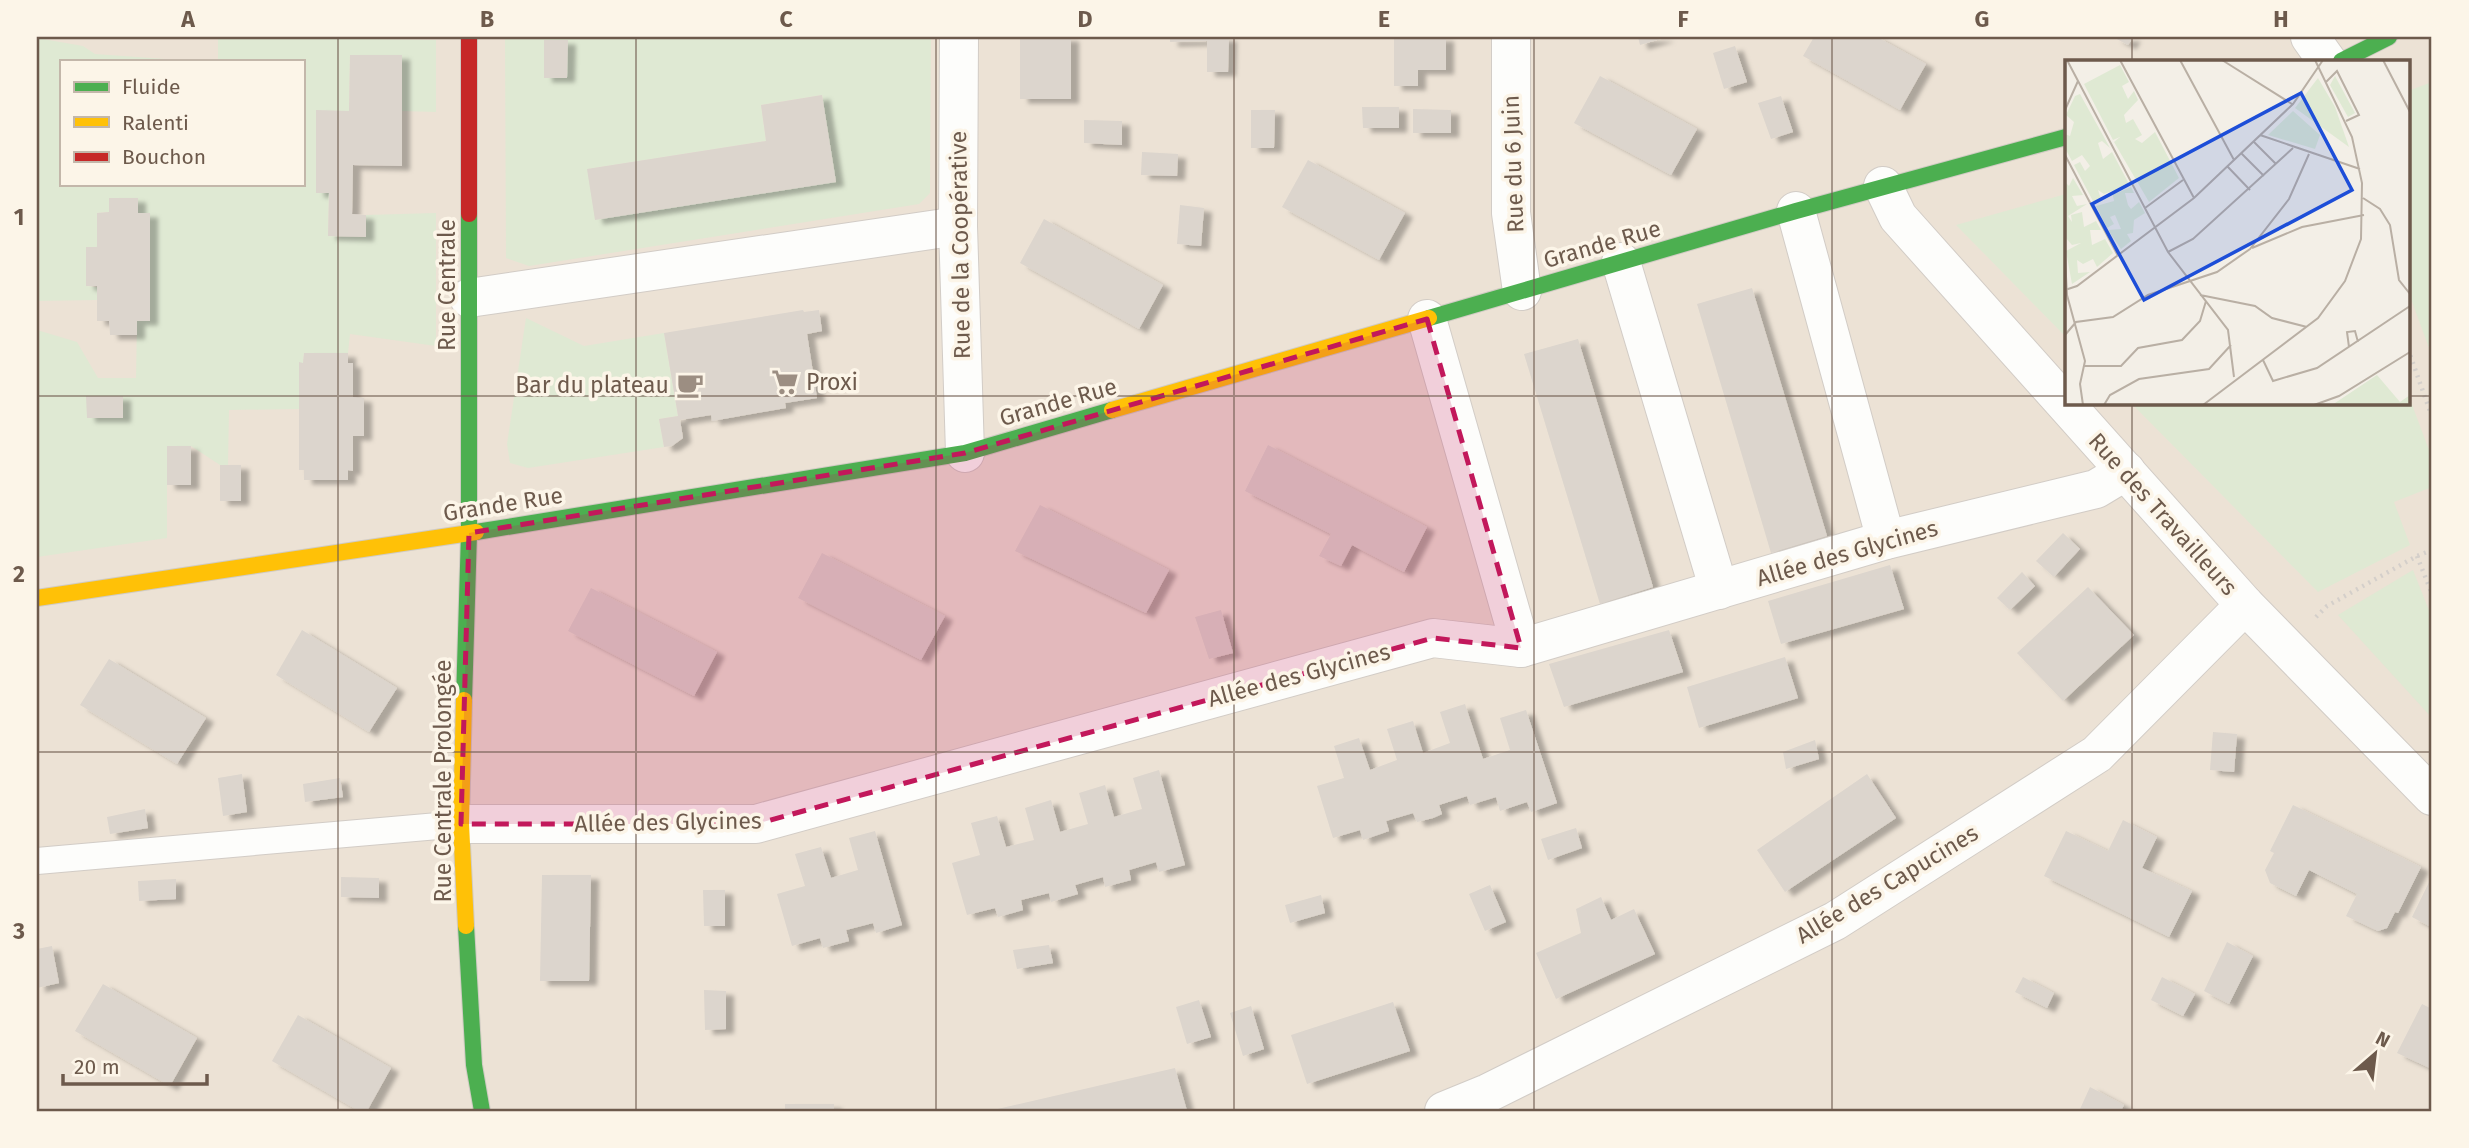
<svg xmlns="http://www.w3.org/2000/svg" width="2469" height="1148" viewBox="0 0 2469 1148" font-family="'Fira Sans',sans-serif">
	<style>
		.residential { fill: #ece2d5; fill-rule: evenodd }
		.green { fill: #dfe9d3; fill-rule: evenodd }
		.building { fill: #dcd5cd; filter: url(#shadow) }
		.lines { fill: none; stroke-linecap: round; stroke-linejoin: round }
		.lane-casing { stroke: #d2ccc6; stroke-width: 28 }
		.street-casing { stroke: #d2ccc6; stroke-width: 40 }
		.fast-casing { stroke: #d0cbc3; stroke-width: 18 }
		.slow-casing { stroke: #d0cbc3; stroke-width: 18 }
		.jam-casing { stroke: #d0cbc3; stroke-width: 18 }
		.path { stroke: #d4cfca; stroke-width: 4.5; stroke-dasharray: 2 5; stroke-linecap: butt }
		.lane { stroke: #fdfdfb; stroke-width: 26 }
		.street { stroke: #fdfdfb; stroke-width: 38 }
		.fast { stroke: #4caf50; stroke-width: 16 }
		.slow { stroke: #ffc107; stroke-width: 16 }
		.jam { stroke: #c62828; stroke-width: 16 }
		.marked { fill: #c2185b; fill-opacity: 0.2; stroke: #c2185b; stroke-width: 5; stroke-dasharray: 14 9; stroke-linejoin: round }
		.grid { fill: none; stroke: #6d5a4c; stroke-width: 2; stroke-opacity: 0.55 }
		.labels { text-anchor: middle; stroke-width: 7; stroke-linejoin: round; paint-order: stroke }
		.street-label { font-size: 23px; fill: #6d5a4c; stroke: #fcf5e8 }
		.poi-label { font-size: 23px; fill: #6d5a4c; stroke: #fcf5e8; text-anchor: start }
		.inset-road { fill: none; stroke: #b9afa4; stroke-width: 2 }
		.view { fill: #1d4ed8; fill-opacity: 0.15; stroke: #1d4ed8; stroke-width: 3.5 }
		.inset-edge { fill: none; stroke: #6d5a4c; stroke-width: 3.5 }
		.neatline { fill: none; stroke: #6d5a4c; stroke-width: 2.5 }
		.grid-label { font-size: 23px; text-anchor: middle; font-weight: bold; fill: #6d5a4c }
	</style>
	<defs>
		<filter id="shadow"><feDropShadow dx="8" dy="4.5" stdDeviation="2" flood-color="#0004"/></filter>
	</defs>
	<rect width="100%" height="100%" fill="#f3efe7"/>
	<path class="residential" d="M 37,37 L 2432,37 L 2432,1111 L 37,1111 ZM 61,61 L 303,61 L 303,184 L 61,184 ZM 2066,61 L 2408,61 L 2408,402 L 2066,402 Z"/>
	<g class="green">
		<path d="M 218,37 L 436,40 L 436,112 L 402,111 L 402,55 L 350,55 L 349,111 L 316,111 L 316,192 L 329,193 L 328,236 L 365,237 L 366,215 L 436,213 L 436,346 L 350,334 L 348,353 L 304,353 L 303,363 L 299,363 L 299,409 L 229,410 L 228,465 L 220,465 L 191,446 L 167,446 L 167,538 L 37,557 L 37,330 L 77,342 L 98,378 L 136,378 L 137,321 L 150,321 L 150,213 L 138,213 L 109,198 L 109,212 L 97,213 L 97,247 L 86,248 L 86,286 L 97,287 L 97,300 L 37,301 L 37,38 L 83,46 L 95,54 L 165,59 L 165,61 L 61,61 L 61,184 L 303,184 L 303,61 L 218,61 ZM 87,396 L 123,417 L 87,418 Z"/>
		<path d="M 505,37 L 931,37 L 930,193 L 919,204 L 529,266 L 506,258 ZM 822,95 L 835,182 L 588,169 L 766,141 L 761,105 Z"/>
		<path d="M 2432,82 L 2432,356 L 2408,291 L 2408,91 Z"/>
		<path d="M 2066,194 L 2066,337 L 1956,225 Z"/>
		<path d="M 526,318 L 584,346 L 664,333 L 678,416 L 659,419 L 664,447 L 528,468 L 510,463 L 507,444 Z"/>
		<path d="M 2408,394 L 2432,458 L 2432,487 L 2394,502 L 2410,545 L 2318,592 L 2131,403 L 2408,402 Z"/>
		<path d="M 2413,570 L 2432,618 L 2432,718 L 2338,615 Z"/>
	</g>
	<g class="building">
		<rect x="1020" y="37" width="51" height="62"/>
		<path d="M 1170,37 L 1229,37 L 1228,72 L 1207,72 L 1207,41 L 1170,42 Z"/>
		<path d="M 1394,37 L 1446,37 L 1446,70 L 1418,70 L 1418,86 L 1394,86 Z"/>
		<path d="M 1638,37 L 1667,37 L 1640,45 Z"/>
		<path d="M 1814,37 L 1877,37 L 1926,64 L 1900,110 L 1803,56 Z"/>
		<path d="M 2113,37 L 2133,37 L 2128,45 Z"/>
		<path d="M 544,40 L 568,40 L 567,78 L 544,78 Z"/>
		<path d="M 1735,46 L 1747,82 L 1724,89 L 1713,53 Z"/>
		<path d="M 350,55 L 402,55 L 402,166 L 353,165 L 352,214 L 366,215 L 366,237 L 328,236 L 329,193 L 316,193 L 316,110 L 349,111 Z"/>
		<path d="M 1600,76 L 1697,129 L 1671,175 L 1574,123 Z"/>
		<path d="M 822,95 L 836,182 L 595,220 L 587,169 L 766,141 L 761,105 Z"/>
		<path d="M 1781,96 L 1793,132 L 1771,139 L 1758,103 Z"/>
		<path d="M 1362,107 L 1399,107 L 1399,128 L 1363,128 Z"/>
		<path d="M 1413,109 L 1451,110 L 1451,133 L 1413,133 Z"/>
		<path d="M 1251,110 L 1275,110 L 1274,148 L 1251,148 Z"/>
		<path d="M 1084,120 L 1122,121 L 1122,145 L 1084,143 Z"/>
		<path d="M 1142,152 L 1178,154 L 1177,176 L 1141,175 Z"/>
		<path d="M 1308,160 L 1405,213 L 1379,260 L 1282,207 Z"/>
		<path d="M 109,198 L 138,198 L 138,213 L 150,213 L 150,321 L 137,321 L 137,335 L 110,335 L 109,321 L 97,321 L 97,286 L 86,286 L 86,247 L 97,247 L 97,213 L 109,212 Z"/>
		<path d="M 1180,205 L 1204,208 L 1201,246 L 1177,244 Z"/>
		<path d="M 1044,219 L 1163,285 L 1139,329 L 1020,263 Z"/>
		<path d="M 1752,288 L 1827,536 L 1771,553 L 1697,304 Z"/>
		<path d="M 803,310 L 804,312 L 819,310 L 822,331 L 807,334 L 817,398 L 785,403 L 786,408 L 712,421 L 711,415 L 680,420 L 683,438 L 672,446 L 664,447 L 659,419 L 678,416 L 664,333 Z"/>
		<path d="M 1578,339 L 1653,587 L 1600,604 L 1524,354 Z"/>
		<path d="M 304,353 L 348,353 L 348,363 L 353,363 L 353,397 L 364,398 L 364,436 L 353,436 L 353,471 L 348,470 L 348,480 L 304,480 L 304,470 L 299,470 L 299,362 L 303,363 Z"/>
		<path d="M 86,396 L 123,396 L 123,418 L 87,418 Z"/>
		<path d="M 1268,445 L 1427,527 L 1404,572 L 1352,545 L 1341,566 L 1319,556 L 1331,534 L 1245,491 Z"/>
		<rect x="167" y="446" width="24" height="39"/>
		<rect x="220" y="465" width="21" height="36"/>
		<path d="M 1040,505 L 1169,570 L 1146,613 L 1015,551 Z"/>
		<path d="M 2063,533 L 2080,549 L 2054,577 L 2036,561 Z"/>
		<path d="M 822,553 L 945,616 L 921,660 L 798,598 Z"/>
		<path d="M 1890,565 L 1904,609 L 1781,644 L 1768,601 Z"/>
		<path d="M 2022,572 L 2035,586 L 2010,610 L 1997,598 Z"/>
		<path d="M 2088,587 L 2134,635 L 2063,701 L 2017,653 Z"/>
		<path d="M 591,588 L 717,652 L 694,696 L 568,631 Z"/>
		<path d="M 1221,610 L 1233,653 L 1209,659 L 1195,617 Z"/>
		<path d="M 302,630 L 397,688 L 369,732 L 276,675 Z"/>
		<path d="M 1669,630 L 1683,672 L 1564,707 L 1549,664 Z"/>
		<path d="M 1785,657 L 1798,698 L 1699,728 L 1687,687 Z"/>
		<path d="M 109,659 L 206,718 L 177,764 L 80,705 Z"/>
		<path d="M 1465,704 L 1483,759 L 1510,750 L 1500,718 L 1526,710 L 1557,803 L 1531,812 L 1527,802 L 1500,811 L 1496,797 L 1470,805 L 1467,796 L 1439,805 L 1442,814 L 1433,818 L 1417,822 L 1413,813 L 1386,821 L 1389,831 L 1363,840 L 1360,830 L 1333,838 L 1317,786 L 1344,778 L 1334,746 L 1359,738 L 1370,770 L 1397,760 L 1387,729 L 1413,721 L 1423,753 L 1450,743 L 1440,712 Z"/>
		<path d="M 2213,732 L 2237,734 L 2234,772 L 2210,770 Z"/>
		<path d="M 1815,740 L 1819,759 L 1786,769 L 1783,752 Z"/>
		<path d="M 1159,770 L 1185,865 L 1159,872 L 1156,862 L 1129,870 L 1131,880 L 1105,887 L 1103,877 L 1075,885 L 1078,894 L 1051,902 L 1049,893 L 1021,900 L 1023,910 L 998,917 L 995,908 L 967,915 L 952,863 L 980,855 L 971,823 L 997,816 L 1006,847 L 1034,840 L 1025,808 L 1051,800 L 1060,832 L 1088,824 L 1079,793 L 1105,785 L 1114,817 L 1142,809 L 1133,778 Z"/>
		<path d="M 242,774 L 247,812 L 223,816 L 218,778 Z"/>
		<path d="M 1867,774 L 1896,818 L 1785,892 L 1757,850 Z"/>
		<path d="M 340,778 L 343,797 L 305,802 L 303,784 Z"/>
		<path d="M 2293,805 L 2421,867 L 2398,913 L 2395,912 L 2387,928 L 2378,931 L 2346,916 L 2357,894 L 2309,870 L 2296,896 L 2270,883 L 2265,870 L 2274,853 L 2270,851 Z"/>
		<path d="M 145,809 L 148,828 L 110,834 L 107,817 Z"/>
		<path d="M 2123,820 L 2157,837 L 2142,868 L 2192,891 L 2169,937 L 2044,876 L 2066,831 L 2108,851 Z"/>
		<path d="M 1576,828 L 1582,848 L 1548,860 L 1541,839 Z"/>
		<path d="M 875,831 L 902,925 L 876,933 L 873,923 L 846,930 L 849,941 L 823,948 L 820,938 L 792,946 L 777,894 L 805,886 L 795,854 L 821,847 L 831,878 L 858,870 L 849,838 Z"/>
		<path d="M 542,875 L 591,875 L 589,981 L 540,981 Z"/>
		<path d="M 2432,876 L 2432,924 L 2431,927 L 2412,917 Z"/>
		<path d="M 341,877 L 379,878 L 379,898 L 341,897 Z"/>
		<path d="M 176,879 L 176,899 L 139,901 L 138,881 Z"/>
		<path d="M 1490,885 L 1506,922 L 1485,931 L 1469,894 Z"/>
		<path d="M 703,890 L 725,890 L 725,926 L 704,926 Z"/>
		<path d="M 1321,895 L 1325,913 L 1290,923 L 1285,905 Z"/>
		<path d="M 1601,897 L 1611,920 L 1634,909 L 1655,954 L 1556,999 L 1536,953 L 1581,933 L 1576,909 Z"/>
		<path d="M 2227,942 L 2253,956 L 2229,1004 L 2204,991 Z"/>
		<path d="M 1049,945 L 1053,963 L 1017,969 L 1013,950 Z"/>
		<path d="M 52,946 L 59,983 L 37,988 L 37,949 Z"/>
		<path d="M 2023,977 L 2054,993 L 2047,1008 L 2015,992 Z"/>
		<path d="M 2162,977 L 2195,994 L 2183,1016 L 2151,1000 Z"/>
		<path d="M 103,984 L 197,1038 L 170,1086 L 75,1031 Z"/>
		<path d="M 704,990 L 726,991 L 726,1029 L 705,1030 Z"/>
		<path d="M 1199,1000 L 1211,1037 L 1187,1044 L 1176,1007 Z"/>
		<path d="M 1393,1002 L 1410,1051 L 1307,1084 L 1291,1035 Z"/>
		<path d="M 2422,1004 L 2432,1009 L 2432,1069 L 2397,1053 Z"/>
		<path d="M 1251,1006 L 1264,1049 L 1243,1056 L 1230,1013 Z"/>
		<path d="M 298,1015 L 391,1068 L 367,1111 L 359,1111 L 272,1061 Z"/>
		<path d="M 1175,1068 L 1187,1111 L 993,1111 L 993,1110 Z"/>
		<path d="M 2090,1087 L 2124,1105 L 2121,1111 L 2084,1111 L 2080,1109 Z"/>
		<rect x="785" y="1104" width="49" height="7"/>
	</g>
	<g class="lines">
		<defs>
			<path id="lane" d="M 37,861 L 461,824"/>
			<g id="street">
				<path d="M 959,37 L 958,226 L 965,453"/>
				<path d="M 1511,37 L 1511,213 L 1522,291"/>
				<path d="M 2310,37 L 2327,61"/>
				<path d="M 1883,186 L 1898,217 L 2245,605 L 2432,796"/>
				<path d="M 1796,211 L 1886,540"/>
				<path d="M 1621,262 L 1719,590"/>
				<path d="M 469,298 L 958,226"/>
				<path d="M 1427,319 L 1521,648"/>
				<path d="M 461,824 L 756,824 L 1433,638 L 1521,648 L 1886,540 L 2096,489 L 2126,471"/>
				<path d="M 1444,1111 L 1488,1093 L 1835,921 L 2097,754 L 2245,605"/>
			</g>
			<g id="fast">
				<path d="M 2341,61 L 2389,37"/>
				<path d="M 1429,318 L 1796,211 L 2066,137"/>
				<path d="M 476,532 L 965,453 L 1112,410"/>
				<path d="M 464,700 L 469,533 L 469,214"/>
				<path d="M 466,926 L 474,1065 L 482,1111"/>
			</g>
			<g id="slow">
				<path d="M 1112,410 L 1429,318"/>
				<path d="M 37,598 L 476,532"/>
				<path d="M 464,700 L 461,824 L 466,926"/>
			</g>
			<path id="jam" d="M 469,37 L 469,214"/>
		</defs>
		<use href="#lane" class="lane-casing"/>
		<use href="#street" class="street-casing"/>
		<use href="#fast" class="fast-casing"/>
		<use href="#slow" class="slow-casing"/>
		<use href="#jam" class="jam-casing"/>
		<g class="path">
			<path d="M 2408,349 L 2432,417"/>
			<path d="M 2417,556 L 2432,594"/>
			<path d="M 2316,617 L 2327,606 L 2417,556 L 2432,550"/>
		</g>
		<use href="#lane" class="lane"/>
		<use href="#street" class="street"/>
		<use href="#fast" class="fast"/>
		<use href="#slow" class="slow"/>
		<use href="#jam" class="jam"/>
	</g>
	<path class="marked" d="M 1427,319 L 1521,648 L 1433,638 L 756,824 L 461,824 L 469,533 L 965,453 Z"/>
	<path class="grid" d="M 338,37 L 338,1111M 636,37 L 636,1111M 936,37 L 936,1111M 1234,37 L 1234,1111M 1534,37 L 1534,1111M 1832,37 L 1832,1111M 2132,37 L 2132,61M 37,396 L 2066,396M 2408,396 L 2432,396M 2132,402 L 2132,1111M 37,752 L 2432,752"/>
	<defs>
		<symbol id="supermarket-bare" viewBox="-9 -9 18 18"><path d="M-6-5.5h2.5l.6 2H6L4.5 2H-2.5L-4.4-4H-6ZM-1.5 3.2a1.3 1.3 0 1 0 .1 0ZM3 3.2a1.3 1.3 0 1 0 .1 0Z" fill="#9c8e82" stroke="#fcf5e8" stroke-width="2.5" paint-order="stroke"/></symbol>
		<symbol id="cafe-bare" viewBox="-9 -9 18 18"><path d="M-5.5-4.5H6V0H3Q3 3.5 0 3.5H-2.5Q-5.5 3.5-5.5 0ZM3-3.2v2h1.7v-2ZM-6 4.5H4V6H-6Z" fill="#9c8e82" stroke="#fcf5e8" stroke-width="2.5" paint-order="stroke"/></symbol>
	</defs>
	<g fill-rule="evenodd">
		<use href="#supermarket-bare" x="766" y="363" width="38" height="38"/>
		<use href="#cafe-bare" x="671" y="366" width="38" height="38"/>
	</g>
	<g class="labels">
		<g class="street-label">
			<text transform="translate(1513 164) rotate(-92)" y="8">Rue du 6 Juin</text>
			<text transform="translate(1602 244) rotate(-16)" y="8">Grande Rue</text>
			<text transform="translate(960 245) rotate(-91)" y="8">Rue de la Coopérative</text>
			<text transform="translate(447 285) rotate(-90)" y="8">Rue Centrale</text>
			<text transform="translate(1058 402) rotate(-16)" y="8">Grande Rue</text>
			<text transform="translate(503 504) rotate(-9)" y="8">Grande Rue</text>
			<text transform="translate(2163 514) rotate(48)" y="8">Rue des Travailleurs</text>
			<text transform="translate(1847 553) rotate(-16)" y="8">Allée des Glycines</text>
			<text transform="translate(1299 675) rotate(-15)" y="8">Allée des Glycines</text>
			<text transform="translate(443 781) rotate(-90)" y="8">Rue Centrale Prolongée</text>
			<text transform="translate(668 822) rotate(-1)" y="8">Allée des Glycines</text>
			<text transform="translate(1887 884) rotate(-31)" y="8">Allée des Capucines</text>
		</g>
		<g class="poi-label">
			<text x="806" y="390">Proxi</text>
			<text x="669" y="393" text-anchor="end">Bar du plateau</text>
		</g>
	</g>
	<g transform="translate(2065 60)">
		<rect width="345" height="345" fill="#f3efe7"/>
		<path d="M 55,5 L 64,22 L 57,26 L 63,39 L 69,31 L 73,40 L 59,55 L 61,63 L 68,59 L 77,75 L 70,79 L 77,83 L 90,72 L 114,118 L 84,142 L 49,82 L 55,77 L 48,80 L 19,24 ZM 270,16 L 290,53 L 283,57 L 265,25 ZM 253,18 L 270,47 L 284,87 L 230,48 ZM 15,34 L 45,88 L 37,81 L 33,83 L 38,99 L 47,92 L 64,124 L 52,133 L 66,127 L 69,133 L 60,133 L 63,145 L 66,149 L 74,142 L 80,153 L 69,160 L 68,173 L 62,174 L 66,181 L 56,189 L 43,170 L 56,169 L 50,155 L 45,157 L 49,164 L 42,168 L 31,146 L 49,141 L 47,131 L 39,134 L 33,130 L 36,139 L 29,143 L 9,105 L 15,102 L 20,111 L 25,106 L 17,95 L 7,101 L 0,88 L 0,74 L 5,76 L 9,62 L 1,55 L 10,36 ZM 228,51 L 255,75 L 250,89 L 203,75 ZM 8,118 L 18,135 L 7,136 L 12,146 L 22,144 L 3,156 L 7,162 L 6,155 L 17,152 L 19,167 L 31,161 L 36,170 L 25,170 L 27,185 L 40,179 L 48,193 L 32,207 L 28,199 L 18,204 L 12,200 L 13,213 L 25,212 L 7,224 L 1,191 L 16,183 L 7,185 L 0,177 L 0,122 L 4,126 ZM 312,315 L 335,342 L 345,335 L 345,345 L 267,345 Z" fill="#dfe9d3"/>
		<path class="inset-road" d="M 2,0 L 103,192 L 163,270 L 169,317M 55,0 L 129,138M 115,0 L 169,100M 157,0 L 227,44M 318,0 L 345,52M 261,22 L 272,11 L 294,55 L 281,61M 0,50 L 13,21M 195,75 L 295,109M 188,81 L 211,104M 176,93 L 199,116M 0,95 L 53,196M 162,106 L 185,130M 298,138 L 315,149 L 325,165 L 334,220 L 345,234M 80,148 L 118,120M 187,188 L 237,167 L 299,155M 103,192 L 128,179 L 228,88M 0,198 L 2,235 L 20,301 L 15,324 L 18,345M 0,230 L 12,226 L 129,138 L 228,44 L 258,0M 135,235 L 190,246 L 207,258 L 242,267M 0,275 L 11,262 L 48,257 L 83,235 L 152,212 L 185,189 L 224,139 L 244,94M 284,287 L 282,272 L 290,271 L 293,282M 198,300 L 208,321 L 252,308 L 345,246M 19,306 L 56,306 L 73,288 L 117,280 L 135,261 L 141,241M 39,345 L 45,335 L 74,319 L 144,309 L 166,285M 138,345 L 253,258 L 280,221 L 296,179 L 297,123 L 287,77 L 250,0M 249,345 L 274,336 L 345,292"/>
		<path class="view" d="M 236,33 L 287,130 L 79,240 L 27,144 Z"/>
		<rect width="345" height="345" class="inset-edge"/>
	</g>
	<rect width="2469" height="1148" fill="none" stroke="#fcf5e8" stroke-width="77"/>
	<rect x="60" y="60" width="245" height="126" fill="#fcf5e8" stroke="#c3b7aa" stroke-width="2"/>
	<rect x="74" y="82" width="35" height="10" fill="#4caf50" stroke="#c3b7aa" stroke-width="2"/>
	<text x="122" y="94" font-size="21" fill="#6d5a4c">Fluide</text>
	<rect x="74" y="117" width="35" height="10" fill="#ffc107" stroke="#c3b7aa" stroke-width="2"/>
	<text x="122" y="130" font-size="21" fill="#6d5a4c">Ralenti</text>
	<rect x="74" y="152" width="35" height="10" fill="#c62828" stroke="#c3b7aa" stroke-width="2"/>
	<text x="122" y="164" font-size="21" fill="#6d5a4c">Bouchon</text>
	<g transform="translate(2375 1054) rotate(28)" stroke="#fcf5e8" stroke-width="5" paint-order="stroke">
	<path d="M0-5L12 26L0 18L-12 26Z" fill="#6d5a4c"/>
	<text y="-10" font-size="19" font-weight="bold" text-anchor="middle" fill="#6d5a4c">N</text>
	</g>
	<path d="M63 1074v10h144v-10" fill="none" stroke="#6d5a4c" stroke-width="3.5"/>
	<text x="74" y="1074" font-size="21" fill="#6d5a4c" stroke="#fcf5e8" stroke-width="5" paint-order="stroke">20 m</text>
	<rect x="38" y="38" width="2392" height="1072" class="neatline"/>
	<g class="grid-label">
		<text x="188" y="27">A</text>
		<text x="487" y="27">B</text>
		<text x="786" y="27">C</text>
		<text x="1085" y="27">D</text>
		<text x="1384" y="27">E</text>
		<text x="1683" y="27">F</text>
		<text x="1982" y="27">G</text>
		<text x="2281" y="27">H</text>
		<text x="19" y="225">1</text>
		<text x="19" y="582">2</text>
		<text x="19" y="939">3</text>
	</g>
</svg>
